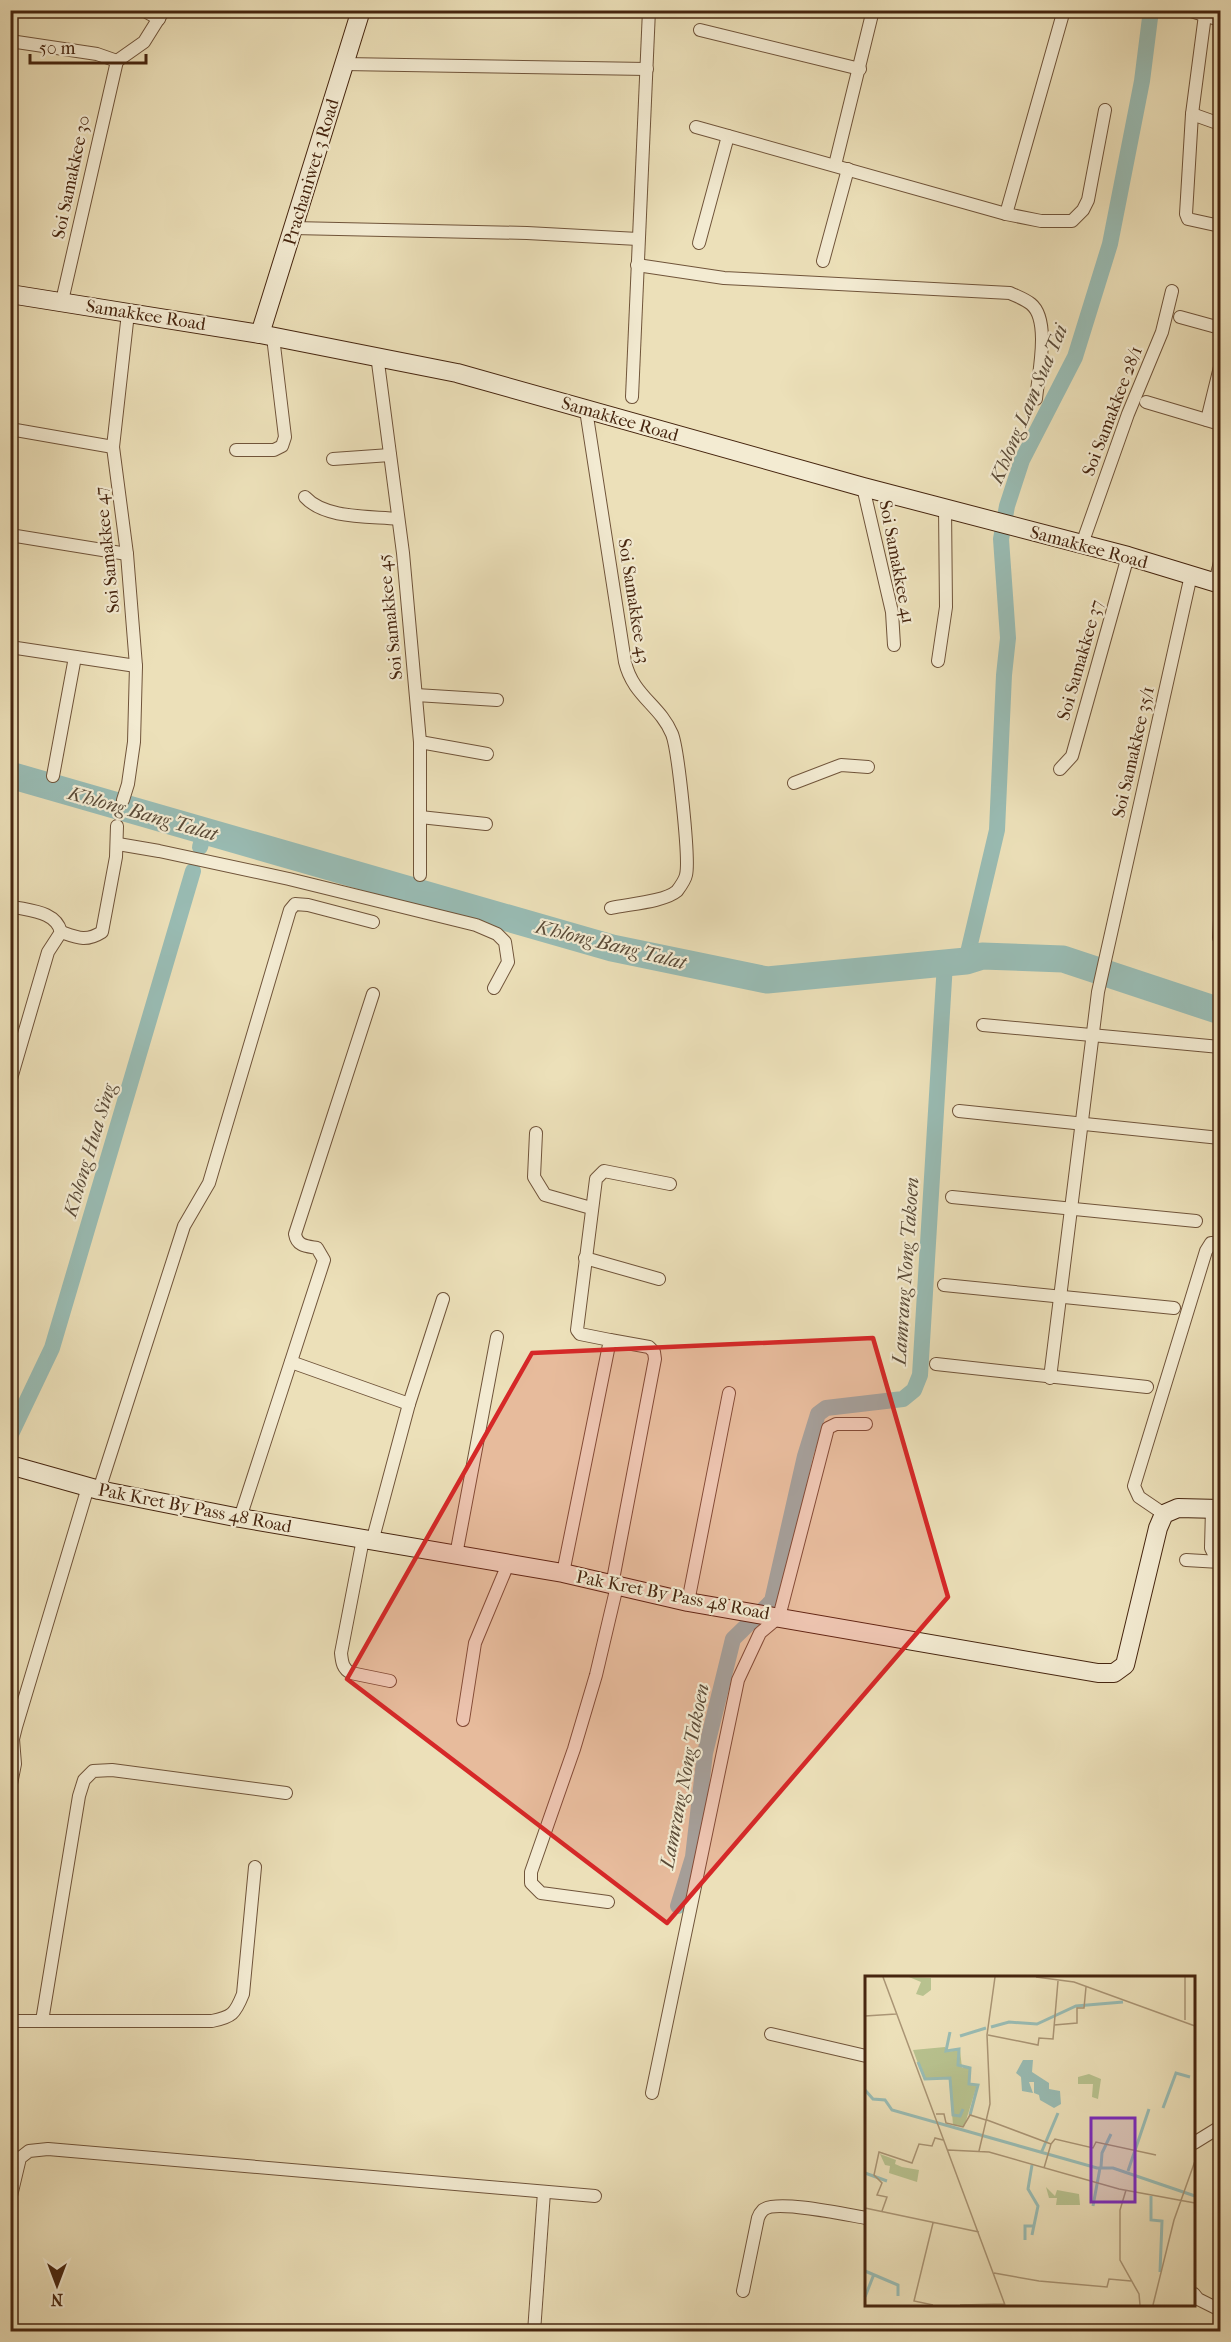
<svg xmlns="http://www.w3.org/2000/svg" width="1231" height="2342" viewBox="0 0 1231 2342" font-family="'IM FELL French Canon',serif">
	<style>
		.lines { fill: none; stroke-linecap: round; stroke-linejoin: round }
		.canal { stroke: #99bcb4; stroke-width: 16 }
		.river { stroke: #99bcb4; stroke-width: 27 }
		.street-casing { stroke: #70543a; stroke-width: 14 }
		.secondary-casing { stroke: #46250f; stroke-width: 20 }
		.street { stroke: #f3ebd2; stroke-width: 12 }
		.secondary { stroke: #f3ebd2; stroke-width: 18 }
		.marked { fill: #d62828; fill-opacity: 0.2; stroke: #d62828; stroke-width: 4.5; stroke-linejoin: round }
		.labels { text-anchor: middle; stroke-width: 4.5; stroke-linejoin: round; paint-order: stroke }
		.street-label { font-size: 18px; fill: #46250f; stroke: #f3ebd2 }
		.water-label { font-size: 20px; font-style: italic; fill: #5b4b38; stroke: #f3ebd2 }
		.inset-river { fill: none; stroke: #99bcb4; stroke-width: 3 }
		.inset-road { fill: none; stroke: #aa9575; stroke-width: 1.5 }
		.view { fill: #7b2cbf; fill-opacity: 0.15; stroke: #7b2cbf; stroke-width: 3 }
		.inset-edge { fill: none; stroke: #46250f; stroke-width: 3 }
	</style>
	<rect width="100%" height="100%" fill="#ece0b9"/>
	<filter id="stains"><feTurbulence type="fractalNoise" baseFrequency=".00333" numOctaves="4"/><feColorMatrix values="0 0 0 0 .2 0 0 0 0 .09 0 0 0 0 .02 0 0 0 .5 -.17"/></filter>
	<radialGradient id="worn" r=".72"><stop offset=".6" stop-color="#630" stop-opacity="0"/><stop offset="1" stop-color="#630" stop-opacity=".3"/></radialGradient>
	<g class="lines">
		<g class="canal">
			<path d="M 200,847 L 205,830"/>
			<path d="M 966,961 L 997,830 L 1004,675 L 1008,638 L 1001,539 L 1007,506 L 1022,460 L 1075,357 L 1110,244 L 1142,81 L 1151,10"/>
			<path d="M 10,1436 L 52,1348 L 193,871"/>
			<path d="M 678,1906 L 693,1857 L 705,1753 L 733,1639 L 772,1601 L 805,1456 L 818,1414 L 826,1408 L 903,1399 L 914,1390 L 920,1375 L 945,963"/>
		</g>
		<path class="river" d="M 10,775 L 612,948 L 767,980 L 966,961 L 982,956 L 1063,959 L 1220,1011"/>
		<defs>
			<g id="street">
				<path d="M 143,10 L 159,19"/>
				<path d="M 1188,10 L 1220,20"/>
				<path d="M 1205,15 L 1192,114 L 1186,214 L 1188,219 L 1220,226"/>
				<path d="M 700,30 L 860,69"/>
				<path d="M 10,41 L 97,54 L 117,61"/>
				<path d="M 117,61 L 144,42 L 164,10"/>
				<path d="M 344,64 L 647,69"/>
				<path d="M 1192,114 L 1220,124"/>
				<path d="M 696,127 L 1006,214 L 1041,221 L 1072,221 L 1083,210 L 1088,200 L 1105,110"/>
				<path d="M 835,165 L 873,10"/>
				<path d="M 1006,214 L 1064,10"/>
				<path d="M 293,228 L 527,233 L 638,239"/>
				<path d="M 699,243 L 728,136"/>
				<path d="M 823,261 L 848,169"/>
				<path d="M 637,265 L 724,278 L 1010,293 C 1016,296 1025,299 1031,304 C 1051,320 1038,376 1036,399"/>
				<path d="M 62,301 L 117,61"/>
				<path d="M 1180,317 L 1220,328"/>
				<path d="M 377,355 L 403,553 L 420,742 L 420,875"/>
				<path d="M 632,397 L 649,10"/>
				<path d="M 1146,402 L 1220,424"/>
				<path d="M 586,410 L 625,662 C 633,696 660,705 672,734 C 678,749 690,860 686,875 C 685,880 680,887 677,891 C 664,902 628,904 611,908"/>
				<path d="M 1207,420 L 1220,367"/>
				<path d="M 10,429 L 113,447"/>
				<path d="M 236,450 L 274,450 L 282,446 L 285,437 L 273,337"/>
				<path d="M 333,459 L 390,455"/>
				<path d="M 863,487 L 892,612 L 894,645"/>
				<path d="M 305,497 C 325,519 370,516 398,519"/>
				<path d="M 10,535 L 127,554"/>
				<path d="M 1082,544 L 1128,414 L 1162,332 L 1172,291"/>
				<path d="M 1215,583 L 1220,562"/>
				<path d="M 10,647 L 136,666"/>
				<path d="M 938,661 L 946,607 L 945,507"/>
				<path d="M 416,695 L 497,700"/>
				<path d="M 420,742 L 487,754"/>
				<path d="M 1060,769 L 1072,756 L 1128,556"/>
				<path d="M 53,776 L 75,657"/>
				<path d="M 794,783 L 841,765 L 868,767"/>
				<path d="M 123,800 L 128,784 L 134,742 L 136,666 L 127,554 L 113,447 L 128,313"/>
				<path d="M 420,817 L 486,824"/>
				<path d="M 118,844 L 159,851 L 289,879 L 476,925 L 497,934 L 505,942 L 508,962 L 494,988"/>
				<path d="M 1220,862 L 1220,879"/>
				<path d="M 14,907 C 32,911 56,912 61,932"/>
				<path d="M 1219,938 L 1220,920"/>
				<path d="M 983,1025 L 1220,1047"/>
				<path d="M 10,1082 L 48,952 L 61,932 C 78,938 86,942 102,932 L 116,857 L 117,826"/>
				<path d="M 959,1111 L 1220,1138"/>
				<path d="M 536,1133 L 534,1177 L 545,1195 L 591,1208"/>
				<path d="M 952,1197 L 1196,1221"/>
				<path d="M 585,1258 L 659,1279"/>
				<path d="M 944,1285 L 1174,1308"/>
				<path d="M 610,1340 L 649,1347 L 654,1352 L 655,1359 L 612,1585"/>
				<path d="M 291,1362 L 409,1404"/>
				<path d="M 936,1364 L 1147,1387"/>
				<path d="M 1050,1378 L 1098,992 L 1191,575"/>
				<path d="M 99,1490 L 184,1226 L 209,1183 L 290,910 L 295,904 L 308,905 L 373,922"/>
				<path d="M 1212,1509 L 1211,1548 L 1218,1562"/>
				<path d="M 1164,1514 L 1139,1497 L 1134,1486 L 1206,1251 L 1211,1243 L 1220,1243"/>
				<path d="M 240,1518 L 324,1260 L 317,1248 C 306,1246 297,1246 295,1234 L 373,994"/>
				<path d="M 363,1539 L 341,1653 C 342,1663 343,1669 351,1673 L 390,1681"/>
				<path d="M 372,1542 L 409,1404 L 443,1299"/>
				<path d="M 456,1555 L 497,1337"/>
				<path d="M 1186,1560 L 1220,1562"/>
				<path d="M 563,1573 L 610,1340 L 580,1334 L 577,1330 L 596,1179 L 604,1171 L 670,1184"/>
				<path d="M 688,1602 L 729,1393"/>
				<path d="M 463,1720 L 475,1643 L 508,1564"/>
				<path d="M 10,1789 L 15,1764 L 13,1739 L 16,1727 L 88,1487"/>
				<path d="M 608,1902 L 541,1893 L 531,1883 L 531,1872 L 574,1749 L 596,1675 L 617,1586"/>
				<path d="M 10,2021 L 212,2021 C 232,2017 235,2014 243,1994 L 255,1867"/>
				<path d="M 42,2021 L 79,1796 L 84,1780 L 93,1771 L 112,1770 L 286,1793"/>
				<path d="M 771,2034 L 866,2056"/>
				<path d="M 652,2093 L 738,1680 L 760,1633 L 779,1617 L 828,1428 L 836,1424 L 866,1424"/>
				<path d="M 1194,2143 L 1220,2127"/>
				<path d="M 10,2200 L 20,2158 L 29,2151 L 48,2149 L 595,2196"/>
				<path d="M 743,2291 L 758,2218 C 759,2215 761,2212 763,2210 C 775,2199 848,2215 866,2218"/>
				<path d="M 1194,2294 L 1198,2299 L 1220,2310"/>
				<path d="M 10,2330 L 16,2332"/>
				<path d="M 534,2332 L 544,2192"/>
			</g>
			<g id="secondary">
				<path d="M 10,294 L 260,334 L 457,373 L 863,487 L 1128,556 L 1220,584"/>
				<path d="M 260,334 L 361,10"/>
				<path d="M 10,1465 L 99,1490 L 240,1518 L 563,1573 L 688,1602 L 1098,1673 L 1114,1673 L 1125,1665 L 1158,1528 L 1164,1514 L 1178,1508 L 1220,1509"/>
			</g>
		</defs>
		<use href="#street" class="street-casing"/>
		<use href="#secondary" class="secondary-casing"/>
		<use href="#street" class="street"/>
		<use href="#secondary" class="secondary"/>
	</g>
	<path class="marked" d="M 873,1338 L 948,1597 L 667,1923 L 347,1679 L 532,1353 Z"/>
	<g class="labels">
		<g class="street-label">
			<text transform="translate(311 172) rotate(-73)" y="6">Prachaniwet 3 Road</text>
			<text transform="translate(71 177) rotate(-78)" y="6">Soi Samakkee 30</text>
			<text transform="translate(146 315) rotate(9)" y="6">Samakkee Road</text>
			<text transform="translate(1112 411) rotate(-69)" y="6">Soi Samakkee 28/1</text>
			<text transform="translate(620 419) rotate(16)" y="6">Samakkee Road</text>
			<text transform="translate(1089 547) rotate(15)" y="6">Samakkee Road</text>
			<text transform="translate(107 550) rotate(-96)" y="6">Soi Samakkee 47</text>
			<text transform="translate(897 562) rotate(79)" y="6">Soi Samakkee 41</text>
			<text transform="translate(634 601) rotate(81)" y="6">Soi Samakkee 43</text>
			<text transform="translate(390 617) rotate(-96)" y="6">Soi Samakkee 45</text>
			<text transform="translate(1080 660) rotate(-74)" y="6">Soi Samakkee 37</text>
			<text transform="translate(1133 752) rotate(-77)" y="6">Soi Samakkee 35/1</text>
			<text transform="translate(195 1508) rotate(11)" y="6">Pak Kret By Pass 48 Road</text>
			<text transform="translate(673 1595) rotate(11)" y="6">Pak Kret By Pass 48 Road</text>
		</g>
		<g class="water-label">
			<text transform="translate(1028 404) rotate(-67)" y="7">Khlong Lam Sua Tai</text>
			<text transform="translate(143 813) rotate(16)" y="7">Khlong Bang Talat</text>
			<text transform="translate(611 944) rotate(14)" y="7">Khlong Bang Talat</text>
			<text transform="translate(89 1150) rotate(-73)" y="7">Khlong Hua Sing</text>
			<text transform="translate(905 1271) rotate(-86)" y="7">Lamrang Nong Takoen</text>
			<text transform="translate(684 1776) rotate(-79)" y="7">Lamrang Nong Takoen</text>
		</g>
	</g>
	<g transform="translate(865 1976)">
		<rect width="330" height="330" fill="#ece0b9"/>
		<path d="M 80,71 L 81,76 L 95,74 L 97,92 L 105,92 L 104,107 L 112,109 L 99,151 L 88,149 L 84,102 L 59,104 L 48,74 ZM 224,98 L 236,103 L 233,123 L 227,121 L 228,108 L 213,108 L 213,101 ZM 15,178 L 31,184 L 30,188 L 37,191 L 54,194 L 52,206 L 24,197 L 25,190 L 20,189 Z" fill="#b8c28f"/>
		<path d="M 44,1 L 66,2 L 66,14 L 58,20 L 51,18 L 56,6 Z" fill="#b8c28f"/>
		<path d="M 181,211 L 190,220 L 192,214 L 214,218 L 215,229 L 191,229 L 192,222 L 184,222 Z" fill="#b8c28f"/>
		<path d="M 158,84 L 168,84 L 167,96 L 184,107 L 184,113 L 195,115 L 196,128 L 189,132 L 175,124 L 174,119 L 169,117 L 169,106 L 164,106 L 168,117 L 157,115 L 156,101 L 151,97 Z" fill="#99bcb4"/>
		<path class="inset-river" d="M 126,51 L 144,46 L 172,48 L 211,30 L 258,26M 85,56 L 81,75 L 94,73 L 93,89 L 105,92 L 104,108 L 113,109 L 105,139M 95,60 L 121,52M 53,86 L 60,103 L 85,102 L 88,139 L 95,140 L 98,133M 0,114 L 8,123 L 20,124 L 27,134 L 232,192 L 248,192 L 330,220M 298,132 L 311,97 L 325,101M 177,175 L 193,137M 167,189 L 163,213 L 173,230 L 167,259M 236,191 L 237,177 L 246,158M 263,195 L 284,133M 0,197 L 22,205M 286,220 L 286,244 L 297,245 L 295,296M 228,230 L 235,192M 160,264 L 160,250 L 168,250M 0,295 L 33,309 L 33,320M 0,321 L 9,298"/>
		<path class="inset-road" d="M 18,1 L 140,329M 171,1 L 209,6 L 330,50M 320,1 L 320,44M 0,40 L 31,38M 189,49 L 212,47 L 212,32 L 219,32 L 221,11M 123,59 L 173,69 L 174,62 L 188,63 L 193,5M 71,138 L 79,138 L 81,147 L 98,151 L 105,139 L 121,144M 122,144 L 186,168M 186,168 L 190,163 L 228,172 L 231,166 L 291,179M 83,174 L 124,176 L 254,213 L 330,227M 114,175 L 125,128 L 122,59 L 130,1M 179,192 L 186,168M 261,214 L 255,234 L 255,284 L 274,318 L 275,329M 0,232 L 114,256M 17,235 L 22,221 L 12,219 L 17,207 L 9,199 L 14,176 L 47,187 L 54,168 L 67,170 L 70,162 L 78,164M 129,297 L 174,305 L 242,311 L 244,303 L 266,305M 68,329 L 49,325 L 68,247M 95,329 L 140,328M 288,329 L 309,244 L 330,185"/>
		<path class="view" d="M 226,142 L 270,142 L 270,226 L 226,226 Z"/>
		<rect width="330" height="330" class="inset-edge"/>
	</g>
	<rect width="1231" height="2342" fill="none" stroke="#ece0b9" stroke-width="36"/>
	<rect x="12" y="12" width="1207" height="2318" fill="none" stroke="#46250f" stroke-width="3"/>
	<rect x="18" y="18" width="1195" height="2306" fill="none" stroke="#46250f" stroke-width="1.5"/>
	<g transform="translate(57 2285) rotate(180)" stroke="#f3ebd2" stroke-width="4.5" paint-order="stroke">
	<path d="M0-4.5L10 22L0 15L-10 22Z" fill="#46250f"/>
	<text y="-9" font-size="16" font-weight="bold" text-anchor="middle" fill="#46250f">N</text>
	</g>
	<path d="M30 54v9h116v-9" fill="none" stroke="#46250f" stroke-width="3"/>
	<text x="39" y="54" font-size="18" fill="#46250f" stroke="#f3ebd2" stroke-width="4.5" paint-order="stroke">50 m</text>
	<rect width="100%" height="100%" filter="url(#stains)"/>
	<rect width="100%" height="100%" fill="url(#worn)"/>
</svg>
